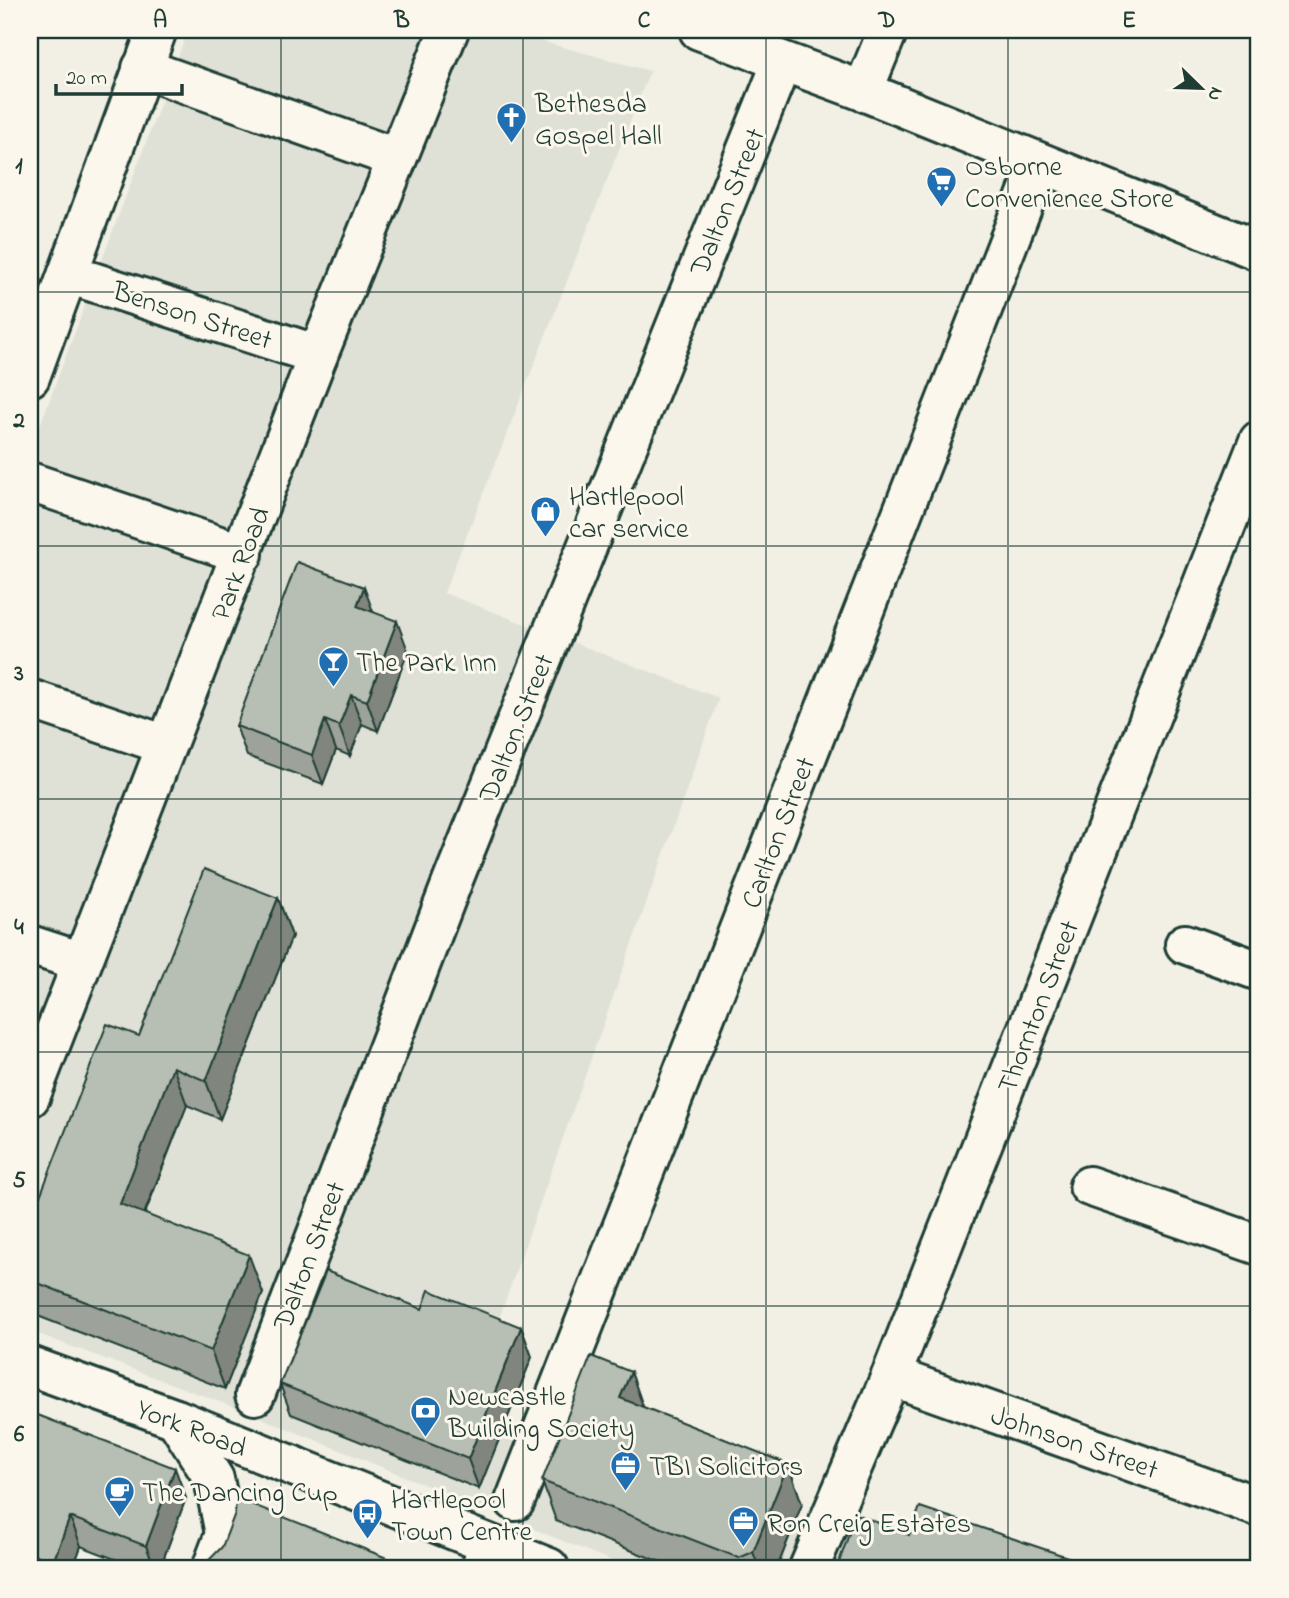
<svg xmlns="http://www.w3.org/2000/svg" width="1289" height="1598" viewBox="0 0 1289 1598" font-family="'Indie Flower',sans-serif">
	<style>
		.built { fill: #e0e1d6 }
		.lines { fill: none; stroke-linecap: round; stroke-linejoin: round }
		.pedestrian-casing { stroke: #1f3d34; stroke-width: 38 }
		.minor-casing { stroke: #1f3d34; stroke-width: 44 }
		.tertiary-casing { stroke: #1f3d34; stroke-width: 44 }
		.secondary-casing { stroke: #1f3d34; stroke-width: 44 }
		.pedestrian { stroke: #fbf7ec; stroke-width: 33 }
		.minor { stroke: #fbf7ec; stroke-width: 38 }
		.tertiary { stroke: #fbf7ec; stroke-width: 38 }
		.secondary { stroke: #fbf7ec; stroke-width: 38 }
		.wall { fill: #9da39a; stroke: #1f3d34; stroke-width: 2 }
		.shaded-wall { fill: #80857d; stroke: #1f3d34; stroke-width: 2 }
		.building { fill: #b7beb3; stroke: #1f3d34; stroke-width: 2 }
		.grid { fill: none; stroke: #1f3d34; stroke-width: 2; stroke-opacity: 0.55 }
		.labels { text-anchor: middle; stroke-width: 6; stroke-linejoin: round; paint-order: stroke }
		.poi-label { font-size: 28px; fill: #1f3d34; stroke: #fbf7ec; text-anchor: start }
		.street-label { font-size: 28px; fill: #1f3d34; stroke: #fbf7ec }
		.neatline { fill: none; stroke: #1f3d34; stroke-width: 2.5 }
		.grid-label { font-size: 23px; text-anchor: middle; font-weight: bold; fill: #1f3d34 }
	</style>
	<rect width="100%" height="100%" fill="#f2f0e5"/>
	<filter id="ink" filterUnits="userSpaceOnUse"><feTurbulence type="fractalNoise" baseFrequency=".0143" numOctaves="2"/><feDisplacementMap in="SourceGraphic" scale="14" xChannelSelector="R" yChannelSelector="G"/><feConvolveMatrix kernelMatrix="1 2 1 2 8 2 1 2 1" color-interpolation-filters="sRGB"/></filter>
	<g filter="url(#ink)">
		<path class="built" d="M 188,30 L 501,30 L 650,71 L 444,593 L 719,698 L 466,1412 L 915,1568 L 629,1568 L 244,1411 L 30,1331 L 30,452 Z"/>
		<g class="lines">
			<defs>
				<path id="pedestrian" d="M 478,1568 L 488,1542"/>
				<g id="minor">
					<path d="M 699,30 L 863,91 L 1259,251"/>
					<path d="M 142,68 L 396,158"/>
					<path d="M 863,91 L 888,30"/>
					<path d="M 68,274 L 318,355"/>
					<path d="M 30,377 L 157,30"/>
					<path d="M 30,482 L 243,554"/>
					<path d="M 30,699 L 166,745"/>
					<path d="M 1185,944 L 1259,971"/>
					<path d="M 30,945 L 82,962"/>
					<path d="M 1089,1186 L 1259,1245"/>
					<path d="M 891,1376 L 1259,1507"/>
					<path d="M 255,1395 L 453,880 L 782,62"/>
					<path d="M 176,1419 L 214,1479 L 225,1534 L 212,1568"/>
					<path d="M 515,1501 L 1039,164"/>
					<path d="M 809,1568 L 891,1376 L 1259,441"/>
				</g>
				<path id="tertiary" d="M 30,1097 L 318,355 L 449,30"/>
				<path id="secondary" d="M 30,1366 L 176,1419 L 549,1568"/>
			</defs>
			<use href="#pedestrian" class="pedestrian-casing"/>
			<use href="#minor" class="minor-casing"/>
			<use href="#tertiary" class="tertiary-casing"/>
			<use href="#secondary" class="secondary-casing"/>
			<use href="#pedestrian" class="pedestrian"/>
			<use href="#minor" class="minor"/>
			<use href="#tertiary" class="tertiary"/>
			<use href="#secondary" class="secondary"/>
		</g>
		<g class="wall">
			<path d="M 373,612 L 408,651 L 378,731 L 362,724 L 350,756 L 336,750 L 323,784 L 247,756 L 236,726 Z"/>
			<path d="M 278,898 L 292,936 L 220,1119 L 187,1105 L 145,1214 L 263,1293 L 225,1389 L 30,1313 L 30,1222 Z"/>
			<path d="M 422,1309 L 521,1327 L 532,1357 L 479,1489 L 291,1414 L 280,1384 Z"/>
			<path d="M 631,1372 L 643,1407 L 788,1464 L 802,1504 L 777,1568 L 676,1568 L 556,1521 L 542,1481 Z"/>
			<path d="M 30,1412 L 186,1498 L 160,1568 L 138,1568 L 81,1546 L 73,1568 L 30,1568 Z"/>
		</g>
		<g class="shaded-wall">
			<path d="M 364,587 L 375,617 L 357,606 Z"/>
			<path d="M 397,621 L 408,651 L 378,731 L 367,701 Z"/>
			<path d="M 351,695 L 362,724 L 350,756 L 339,726 Z"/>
			<path d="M 325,720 L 336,750 L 323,784 L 312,755 Z"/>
			<path d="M 278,898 L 292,936 L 220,1119 L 206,1081 Z"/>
			<path d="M 173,1067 L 187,1105 L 133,1242 L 120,1204 Z"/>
			<path d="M 249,1255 L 263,1293 L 225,1389 L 211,1351 Z"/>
			<path d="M 521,1327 L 532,1357 L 479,1489 L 468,1459 Z"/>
			<path d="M 631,1372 L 645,1412 L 620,1398 Z"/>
			<path d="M 788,1464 L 802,1504 L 777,1568 L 759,1568 L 753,1552 Z"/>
			<path d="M 175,1468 L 186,1498 L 160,1568 L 155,1568 L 146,1546 Z"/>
			<path d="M 70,1517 L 81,1546 L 73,1568 L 55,1568 L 53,1562 Z"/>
			<path d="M 30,1555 L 34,1568 L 30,1568 Z"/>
		</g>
		<g class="building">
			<path d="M 297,562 L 364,587 L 357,606 L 397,621 L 367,701 L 351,695 L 339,726 L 325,720 L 312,755 L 236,726 Z"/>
			<path d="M 204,869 L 278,898 L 206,1081 L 173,1067 L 120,1204 L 249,1255 L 211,1351 L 30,1280 L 30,1222 L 107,1024 L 139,1036 Z"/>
			<path d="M 326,1271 L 422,1309 L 429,1290 L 521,1327 L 468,1459 L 280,1384 Z"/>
			<path d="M 591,1356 L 631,1372 L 620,1398 L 788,1464 L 753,1552 L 739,1558 L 542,1481 Z"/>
			<path d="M 30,1412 L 175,1468 L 146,1546 L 70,1517 L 53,1562 L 30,1553 Z"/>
			<path d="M 236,1498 L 412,1568 L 205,1568 L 209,1560 L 222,1547 L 235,1513 Z"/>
			<path d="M 920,1507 L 1100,1568 L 837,1568 L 856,1514 L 909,1535 Z"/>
		</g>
	</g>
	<path class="grid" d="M 281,30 L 281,1568M 523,30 L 523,1568M 766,30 L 766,1568M 1008,30 L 1008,1568M 30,292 L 1259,292M 30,546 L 1259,546M 30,799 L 1259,799M 30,1052 L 1259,1052M 30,1306 L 1259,1306"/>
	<defs>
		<symbol id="church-pin" viewBox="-11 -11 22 30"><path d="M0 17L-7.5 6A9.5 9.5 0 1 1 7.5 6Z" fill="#1f6fb2" stroke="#fbf7ec"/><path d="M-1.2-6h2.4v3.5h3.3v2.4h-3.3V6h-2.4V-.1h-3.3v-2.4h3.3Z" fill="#fff"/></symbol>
		<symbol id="supermarket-pin" viewBox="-11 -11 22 30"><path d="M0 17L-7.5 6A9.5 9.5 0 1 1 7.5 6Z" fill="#1f6fb2" stroke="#fbf7ec"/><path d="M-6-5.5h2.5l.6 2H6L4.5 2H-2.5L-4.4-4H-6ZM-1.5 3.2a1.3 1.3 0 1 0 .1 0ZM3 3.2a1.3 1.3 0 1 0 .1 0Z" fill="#fff"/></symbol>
		<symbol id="shop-pin" viewBox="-11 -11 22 30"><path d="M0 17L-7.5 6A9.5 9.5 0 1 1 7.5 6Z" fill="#1f6fb2" stroke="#fbf7ec"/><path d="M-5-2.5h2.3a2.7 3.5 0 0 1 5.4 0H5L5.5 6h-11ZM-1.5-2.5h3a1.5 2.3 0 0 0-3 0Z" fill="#fff"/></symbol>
		<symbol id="bar-pin" viewBox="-11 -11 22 30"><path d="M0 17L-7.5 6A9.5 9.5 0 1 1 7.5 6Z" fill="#1f6fb2" stroke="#fbf7ec"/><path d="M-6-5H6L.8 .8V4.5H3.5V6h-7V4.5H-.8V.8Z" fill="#fff"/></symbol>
		<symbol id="bank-pin" viewBox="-11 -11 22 30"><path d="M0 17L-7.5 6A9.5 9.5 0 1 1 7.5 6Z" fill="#1f6fb2" stroke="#fbf7ec"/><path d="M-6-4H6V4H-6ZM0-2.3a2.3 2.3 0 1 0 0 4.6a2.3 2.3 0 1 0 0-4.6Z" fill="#fff"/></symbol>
		<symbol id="office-pin" viewBox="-11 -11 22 30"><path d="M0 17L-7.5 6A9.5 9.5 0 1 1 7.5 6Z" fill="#1f6fb2" stroke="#fbf7ec"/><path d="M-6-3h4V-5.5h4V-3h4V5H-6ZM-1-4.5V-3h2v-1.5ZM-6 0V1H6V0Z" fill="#fff"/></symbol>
		<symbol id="cafe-pin" viewBox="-11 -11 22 30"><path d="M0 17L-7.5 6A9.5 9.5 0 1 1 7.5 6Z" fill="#1f6fb2" stroke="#fbf7ec"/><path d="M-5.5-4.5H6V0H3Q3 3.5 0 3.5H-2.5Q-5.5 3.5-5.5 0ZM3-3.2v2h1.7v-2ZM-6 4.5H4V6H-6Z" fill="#fff"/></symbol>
		<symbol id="bus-pin" viewBox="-11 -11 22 30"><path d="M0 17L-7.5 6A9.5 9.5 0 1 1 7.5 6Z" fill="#1f6fb2" stroke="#fbf7ec"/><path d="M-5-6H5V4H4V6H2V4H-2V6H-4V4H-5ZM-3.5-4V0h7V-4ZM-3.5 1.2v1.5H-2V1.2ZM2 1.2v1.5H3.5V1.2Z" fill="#fff"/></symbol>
	</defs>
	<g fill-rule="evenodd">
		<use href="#church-pin" x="494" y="100" width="35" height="47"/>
		<use href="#supermarket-pin" x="924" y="164" width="35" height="47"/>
		<use href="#shop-pin" x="528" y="494" width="35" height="47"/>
		<use href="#bar-pin" x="316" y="644" width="35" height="47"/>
		<use href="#bank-pin" x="408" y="1394" width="35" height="47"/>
		<use href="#office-pin" x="608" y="1448" width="35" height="47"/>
		<use href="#cafe-pin" x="102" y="1474" width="35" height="47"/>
		<use href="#bus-pin" x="350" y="1496" width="35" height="47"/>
		<use href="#office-pin" x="726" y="1504" width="35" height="47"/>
	</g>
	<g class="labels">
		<g class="poi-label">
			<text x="535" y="112">Bethesda<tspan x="535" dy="32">Gospel Hall</tspan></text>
			<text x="965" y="175">Osborne<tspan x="965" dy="32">Convenience Store</tspan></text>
			<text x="569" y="505">Hartlepool<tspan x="569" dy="32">car service</tspan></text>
			<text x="356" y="671">The Park Inn</text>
			<text x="448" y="1405">Newcastle<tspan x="448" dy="32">Building Society</tspan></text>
			<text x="649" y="1475">TBI Solicitors</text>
			<text x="142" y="1501">The Dancing Cup</text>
			<text x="391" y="1508">Hartlepool<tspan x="391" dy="32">Town Centre</tspan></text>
			<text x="767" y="1532">Ron Creig Estates</text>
		</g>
		<g class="street-label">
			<text transform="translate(726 201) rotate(-68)" y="10">Dalton Street</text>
			<text transform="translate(193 314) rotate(18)" y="10">Benson Street</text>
			<text transform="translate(239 563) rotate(-69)" y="10">Park Road</text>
			<text transform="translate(515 727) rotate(-68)" y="10">Dalton Street</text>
			<text transform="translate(777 832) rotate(-69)" y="10">Carlton Street</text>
			<text transform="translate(1037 1006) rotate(-69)" y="10">Thornton Street</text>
			<text transform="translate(308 1255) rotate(-69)" y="10">Dalton Street</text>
			<text transform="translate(192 1427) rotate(21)" y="10">York Road</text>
			<text transform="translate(1075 1441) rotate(19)" y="10">Johnson Street</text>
		</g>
	</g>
	<rect width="1289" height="1598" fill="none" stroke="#fbf7ec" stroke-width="77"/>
	<g transform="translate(1201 88) rotate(113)" stroke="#fbf7ec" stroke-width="5" paint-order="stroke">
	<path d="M0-5L12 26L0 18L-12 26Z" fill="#1f3d34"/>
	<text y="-10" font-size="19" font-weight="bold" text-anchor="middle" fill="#1f3d34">N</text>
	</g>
	<path d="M56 84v10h126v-10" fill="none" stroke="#1f3d34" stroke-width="3.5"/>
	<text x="66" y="84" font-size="21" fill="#1f3d34" stroke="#fbf7ec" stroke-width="5" paint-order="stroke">20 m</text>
	<rect x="38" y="38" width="1212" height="1522" class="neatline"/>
	<g class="grid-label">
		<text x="160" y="27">A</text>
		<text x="402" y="27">B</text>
		<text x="644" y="27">C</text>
		<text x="887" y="27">D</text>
		<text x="1129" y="27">E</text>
		<text x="19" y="173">1</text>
		<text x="19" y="427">2</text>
		<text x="19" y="680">3</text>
		<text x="19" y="934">4</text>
		<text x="19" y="1187">5</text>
		<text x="19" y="1441">6</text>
	</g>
</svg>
